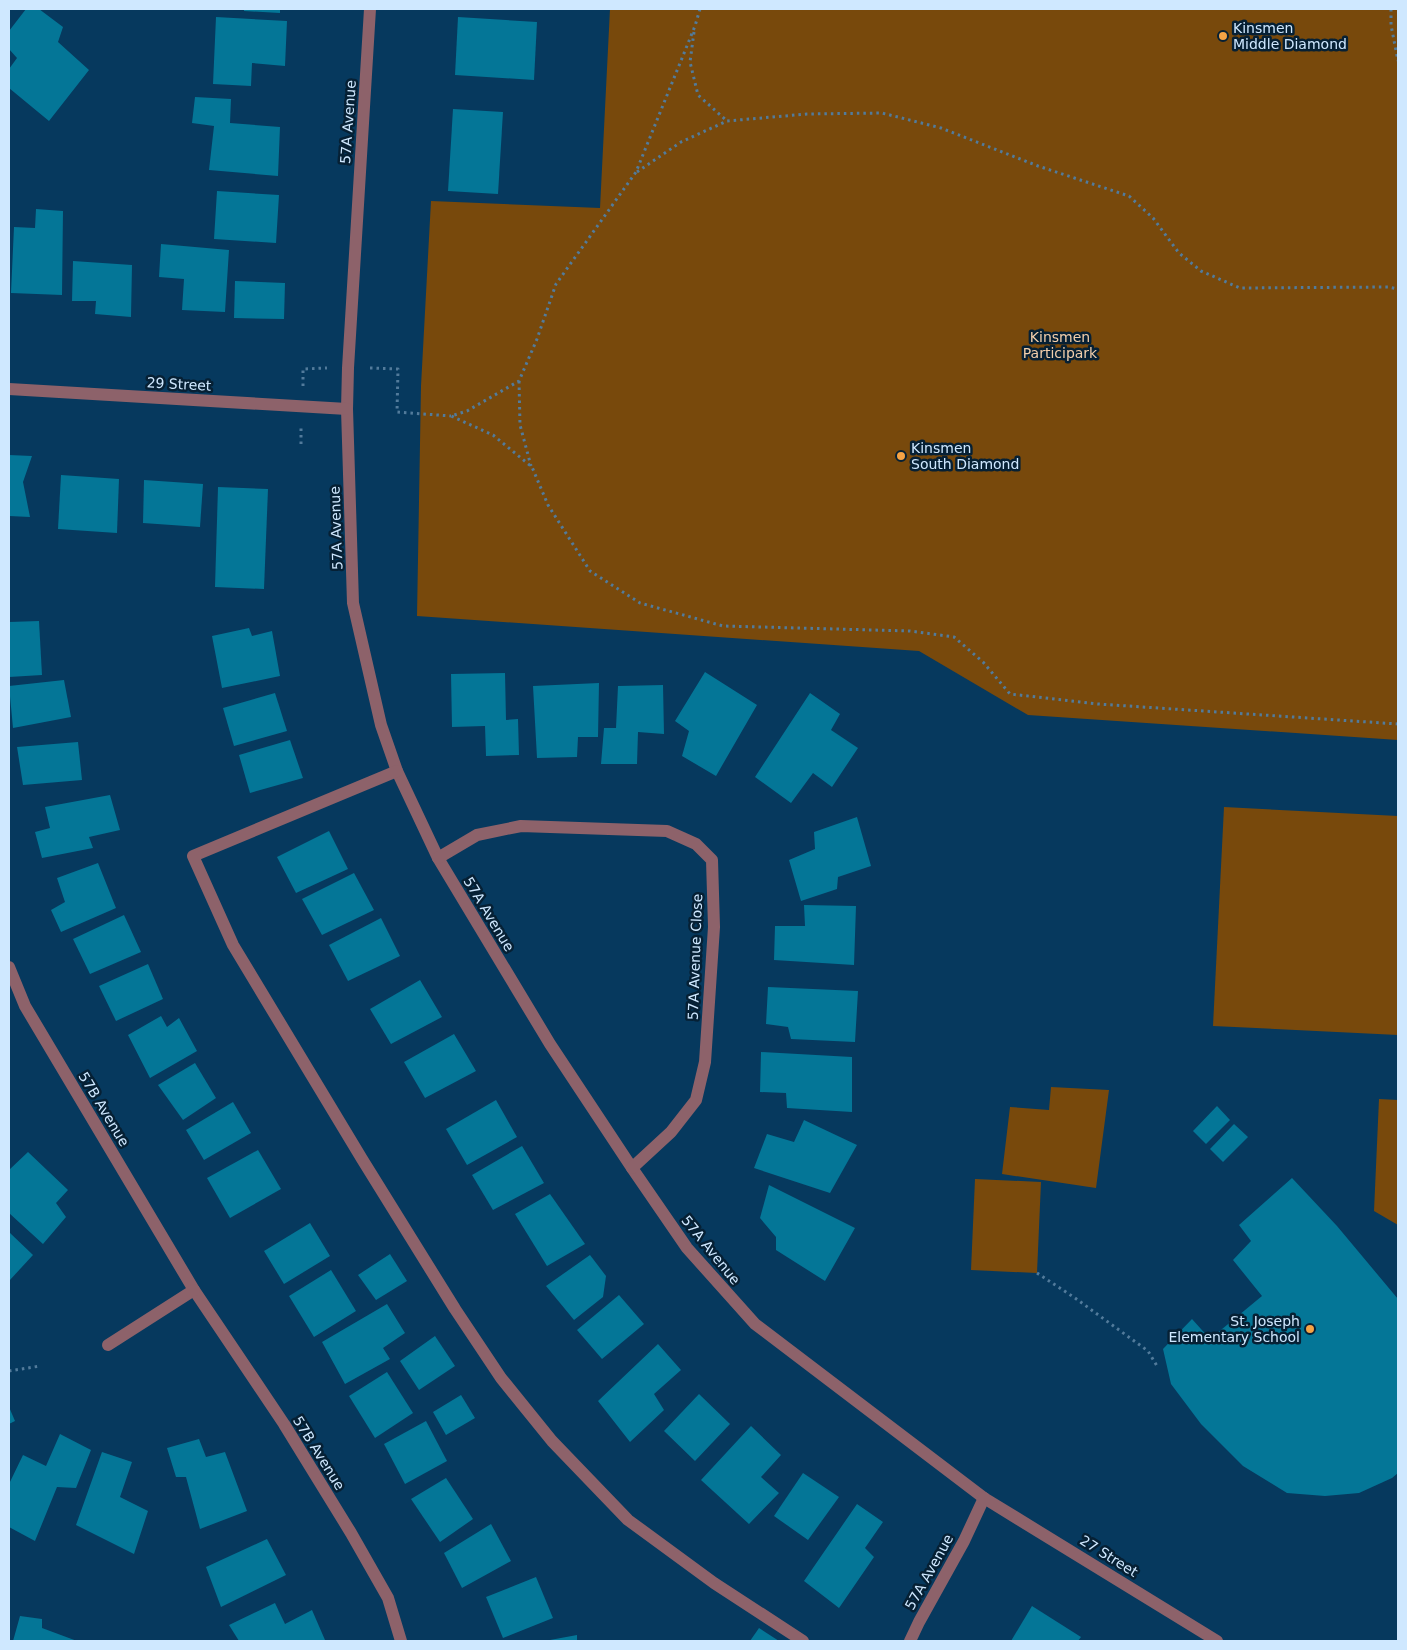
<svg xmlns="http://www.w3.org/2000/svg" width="1407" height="1650" viewBox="0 0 1407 1650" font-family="'DejaVu Sans',sans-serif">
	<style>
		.green { fill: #78490c }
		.building { fill: #047697 }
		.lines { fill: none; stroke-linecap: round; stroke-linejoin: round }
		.path { stroke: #527b9b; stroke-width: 3; stroke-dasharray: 2.5 4; stroke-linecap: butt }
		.minor { stroke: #8d626a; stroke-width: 12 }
		.poi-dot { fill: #f5a345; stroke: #062034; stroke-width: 2 }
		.labels { text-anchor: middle; stroke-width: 5; stroke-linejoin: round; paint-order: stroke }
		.poi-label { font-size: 14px; fill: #cfe8ff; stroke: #062034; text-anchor: start }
		.street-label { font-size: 14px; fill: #cfe8ff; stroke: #062034 }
		.park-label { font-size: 14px; fill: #f3cfab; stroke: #062034 }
	</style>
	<rect width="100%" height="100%" fill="#06395e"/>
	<g class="green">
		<path d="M 610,9 L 1398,9 L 1398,740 L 1028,715 L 919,651 L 417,616 L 421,386 L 431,201 L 600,208 Z"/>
		<path d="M 1224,807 L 1398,816 L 1398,1035 L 1213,1026 Z"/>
		<path d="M 1051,1087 L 1109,1090 L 1096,1188 L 1002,1174 L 1010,1107 L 1049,1110 Z"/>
		<path d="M 1379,1099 L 1398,1100 L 1398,1225 L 1374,1211 Z"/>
		<path d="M 975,1179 L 1041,1182 L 1037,1273 L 971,1270 Z"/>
	</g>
	<g class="building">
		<path d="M 26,9 L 39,9 L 63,27 L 58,42 L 89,70 L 49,121 L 9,88 L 9,69 L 17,58 L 9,49 L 9,31 Z"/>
		<path d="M 244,9 L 280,9 L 280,13 L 244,11 Z"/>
		<path d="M 216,17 L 287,21 L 285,66 L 252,63 L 251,86 L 213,84 Z"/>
		<path d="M 458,17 L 537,22 L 534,80 L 455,75 Z"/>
		<path d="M 195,97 L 231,99 L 230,123 L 280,127 L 278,176 L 209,170 L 214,126 L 192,123 Z"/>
		<path d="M 453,109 L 503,112 L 498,194 L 448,191 Z"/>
		<path d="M 217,191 L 279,195 L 276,243 L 214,239 Z"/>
		<path d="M 36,209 L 63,211 L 62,295 L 11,293 L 14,227 L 35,228 Z"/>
		<path d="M 161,244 L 229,250 L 225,312 L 182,310 L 184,279 L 159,277 Z"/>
		<path d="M 73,261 L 132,265 L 131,317 L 95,314 L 96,301 L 72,301 Z"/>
		<path d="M 235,281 L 285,283 L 284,319 L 234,318 Z"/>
		<path d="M 9,455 L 32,456 L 23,482 L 30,517 L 9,516 Z"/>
		<path d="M 61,475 L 119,479 L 117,533 L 58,529 Z"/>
		<path d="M 144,480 L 203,484 L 200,527 L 143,523 Z"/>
		<path d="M 218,487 L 268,489 L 264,589 L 215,587 Z"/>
		<path d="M 39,621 L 42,675 L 9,677 L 9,622 Z"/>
		<path d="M 249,628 L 252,636 L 272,631 L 280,676 L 222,688 L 212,636 Z"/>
		<path d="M 705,672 L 757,705 L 716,776 L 682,756 L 689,731 L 675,721 Z"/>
		<path d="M 505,673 L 506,720 L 518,719 L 519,755 L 486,756 L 485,726 L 452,727 L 451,674 Z"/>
		<path d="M 64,680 L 71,717 L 13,728 L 9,686 Z"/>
		<path d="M 599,683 L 598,737 L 578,737 L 577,757 L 537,758 L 533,686 Z"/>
		<path d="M 663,685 L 664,734 L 638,732 L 637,764 L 601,764 L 604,728 L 616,728 L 618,686 Z"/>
		<path d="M 275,693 L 287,731 L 234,746 L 223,708 Z"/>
		<path d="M 810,693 L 840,714 L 831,730 L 858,748 L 832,787 L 813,773 L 791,803 L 755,777 Z"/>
		<path d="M 290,740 L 303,778 L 250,793 L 239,755 Z"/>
		<path d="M 78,742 L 82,780 L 23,785 L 17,747 Z"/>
		<path d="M 110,795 L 120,830 L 89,837 L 93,848 L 42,858 L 35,832 L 50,828 L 45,807 Z"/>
		<path d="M 857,817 L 871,866 L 838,877 L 837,889 L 801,901 L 789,860 L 815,849 L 814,832 Z"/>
		<path d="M 329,831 L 348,869 L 296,893 L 277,857 Z"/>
		<path d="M 98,863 L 116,908 L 61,932 L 51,910 L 65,902 L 57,878 Z"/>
		<path d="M 354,873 L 374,910 L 322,935 L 302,899 Z"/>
		<path d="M 804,905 L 856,906 L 854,965 L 774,960 L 775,926 L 805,926 Z"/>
		<path d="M 124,915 L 141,952 L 90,974 L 73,939 Z"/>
		<path d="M 381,918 L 400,956 L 348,981 L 329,945 Z"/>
		<path d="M 148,964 L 163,999 L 116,1021 L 99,986 Z"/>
		<path d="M 420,980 L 442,1017 L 391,1044 L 370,1009 Z"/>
		<path d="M 768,987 L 858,991 L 855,1042 L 791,1039 L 788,1027 L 766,1024 Z"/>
		<path d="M 161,1016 L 167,1027 L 179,1018 L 197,1051 L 150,1078 L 128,1035 Z"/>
		<path d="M 454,1034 L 476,1071 L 425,1098 L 404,1062 Z"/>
		<path d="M 761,1052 L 852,1057 L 852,1112 L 787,1108 L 786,1093 L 760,1092 Z"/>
		<path d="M 195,1063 L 216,1098 L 183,1120 L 158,1085 Z"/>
		<path d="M 496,1100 L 517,1137 L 467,1165 L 446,1129 Z"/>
		<path d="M 233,1102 L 251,1133 L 204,1160 L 186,1130 Z"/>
		<path d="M 1217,1106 L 1230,1120 L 1206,1144 L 1193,1131 Z"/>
		<path d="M 804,1120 L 857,1145 L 830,1193 L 754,1168 L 767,1134 L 794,1142 Z"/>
		<path d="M 1234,1124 L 1248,1137 L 1223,1162 L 1210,1149 Z"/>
		<path d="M 522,1146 L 544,1183 L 493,1210 L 472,1175 Z"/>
		<path d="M 258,1150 L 281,1189 L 230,1218 L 207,1178 Z"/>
		<path d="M 28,1152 L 68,1190 L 56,1203 L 66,1217 L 43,1244 L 9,1213 L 9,1170 Z"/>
		<path d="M 1292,1178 L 1337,1226 L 1398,1299 L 1398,1473 L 1392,1478 L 1359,1493 L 1325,1496 L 1287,1493 L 1243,1466 L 1201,1424 L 1171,1384 L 1163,1349 L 1192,1319 L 1210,1339 L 1262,1296 L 1233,1260 L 1251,1241 L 1239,1225 Z"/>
		<path d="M 769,1185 L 855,1228 L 825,1281 L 776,1250 L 776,1237 L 760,1218 Z"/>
		<path d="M 550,1194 L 585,1244 L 547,1266 L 515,1214 Z"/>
		<path d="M 310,1223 L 330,1256 L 284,1284 L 264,1251 Z"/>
		<path d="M 9,1232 L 33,1255 L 9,1281 Z"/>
		<path d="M 390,1254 L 407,1281 L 376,1300 L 358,1275 Z"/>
		<path d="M 590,1255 L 606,1276 L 603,1297 L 574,1320 L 546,1286 Z"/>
		<path d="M 331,1270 L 356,1311 L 314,1337 L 289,1296 Z"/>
		<path d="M 619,1295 L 644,1324 L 602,1359 L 577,1330 Z"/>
		<path d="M 387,1304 L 405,1333 L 383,1348 L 390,1359 L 345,1384 L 322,1342 Z"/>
		<path d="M 435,1336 L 455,1366 L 419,1390 L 400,1361 Z"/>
		<path d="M 658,1344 L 681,1370 L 654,1394 L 664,1410 L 630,1442 L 598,1401 Z"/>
		<path d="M 387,1372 L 413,1413 L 375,1438 L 349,1396 Z"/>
		<path d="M 699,1394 L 730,1424 L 695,1461 L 664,1431 Z"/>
		<path d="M 461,1395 L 475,1418 L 446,1435 L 433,1412 Z"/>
		<path d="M 9,1407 L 15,1421 L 9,1424 Z"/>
		<path d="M 426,1421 L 447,1461 L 405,1484 L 384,1444 Z"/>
		<path d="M 751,1426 L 781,1455 L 761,1477 L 779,1493 L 749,1524 L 701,1480 Z"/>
		<path d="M 60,1434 L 91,1450 L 76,1488 L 57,1487 L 35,1541 L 9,1527 L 9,1484 L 23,1455 L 46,1466 Z"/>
		<path d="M 199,1439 L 206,1457 L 225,1452 L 247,1511 L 200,1529 L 186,1477 L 176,1477 L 167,1448 Z"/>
		<path d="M 102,1452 L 132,1462 L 120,1497 L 148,1511 L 134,1554 L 76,1525 Z"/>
		<path d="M 803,1473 L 839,1497 L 808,1540 L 774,1516 Z"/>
		<path d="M 446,1478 L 473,1519 L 440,1542 L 411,1499 Z"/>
		<path d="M 857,1504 L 883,1522 L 865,1548 L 874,1557 L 839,1608 L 804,1581 Z"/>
		<path d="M 491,1524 L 511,1561 L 462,1588 L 444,1553 Z"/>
		<path d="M 267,1539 L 286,1575 L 221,1607 L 206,1567 Z"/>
		<path d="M 536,1577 L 553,1618 L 503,1638 L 486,1597 Z"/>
		<path d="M 275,1603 L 285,1624 L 312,1610 L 325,1640 L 321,1641 L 239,1641 L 229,1625 Z"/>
		<path d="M 1032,1606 L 1081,1637 L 1078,1641 L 1011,1641 Z"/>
		<path d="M 20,1616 L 42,1619 L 42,1628 L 77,1641 L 13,1641 Z"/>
		<path d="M 759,1628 L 779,1641 L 750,1641 Z"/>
		<path d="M 577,1635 L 577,1641 L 550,1641 L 550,1640 Z"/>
	</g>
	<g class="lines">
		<g class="path">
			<path d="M 700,9 L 695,26 L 636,172 L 556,284 L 537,339 L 519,381 L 467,411 L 451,416 L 493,435 L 532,467 L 548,505 L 590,571 L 640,603 L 723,626 L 910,631 L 954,637 L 983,662 L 1010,694 L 1098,704 L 1398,724"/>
			<path d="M 1391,9 L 1391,25 L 1398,61"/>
			<path d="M 694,32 L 690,62 L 698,95 L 727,121"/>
			<path d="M 637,172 L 681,142 L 727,121 L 807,114 L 882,113 L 941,128 L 1038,166 L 1129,196 L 1153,218 L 1179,253 L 1201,271 L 1240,288 L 1388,287 L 1398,289"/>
			<path d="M 370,368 L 398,369 L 397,412 L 451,416"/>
			<path d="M 519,381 L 520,425 L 531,466"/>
			<path d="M 303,386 L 303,369 L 327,368"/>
			<path d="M 301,444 L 301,428"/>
			<path d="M 1037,1273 L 1075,1298 L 1148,1351 L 1157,1366"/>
			<path d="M 9,1371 L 40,1366"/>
		</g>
		<g class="minor">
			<path d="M 370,9 L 348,368 L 347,409 L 353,603 L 381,725 L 397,771 L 438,858 L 550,1044 L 632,1168 L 687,1248 L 755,1324 L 984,1498 L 1217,1641"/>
			<path d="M 9,389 L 347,409"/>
			<path d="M 397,771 L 193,856 L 233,945 L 362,1159 L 455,1309 L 501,1378 L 552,1441 L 628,1520 L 714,1583 L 803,1641"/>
			<path d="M 438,858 L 477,835 L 521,826 L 667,831 L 696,844 L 712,860 L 714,927 L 705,1062 L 696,1100 L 671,1132 L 632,1168"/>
			<path d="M 9,967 L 25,1006 L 194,1290 L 284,1424 L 351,1533 L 388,1598 L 401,1641"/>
			<path d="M 108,1345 L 194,1290"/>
			<path d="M 910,1641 L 919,1622 L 964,1541 L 984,1498"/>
		</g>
	</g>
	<g class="poi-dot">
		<circle cx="1223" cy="36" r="5"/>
		<circle cx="901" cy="456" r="5"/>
		<circle cx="1310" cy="1329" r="5"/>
	</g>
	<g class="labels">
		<g class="poi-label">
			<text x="1233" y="33">Kinsmen<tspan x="1233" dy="16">Middle Diamond</tspan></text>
			<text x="911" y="453">Kinsmen<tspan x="911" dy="16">South Diamond</tspan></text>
			<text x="1300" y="1326" text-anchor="end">St. Joseph<tspan x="1300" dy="16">Elementary School</tspan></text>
		</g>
		<g class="street-label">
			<text transform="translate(348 122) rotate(-86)" y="5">57A Avenue</text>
			<text transform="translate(179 384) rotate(3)" y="5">29 Street</text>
			<text transform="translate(336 528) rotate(-92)" y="5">57A Avenue</text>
			<text transform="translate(489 914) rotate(59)" y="5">57A Avenue</text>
			<text transform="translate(695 957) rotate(-88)" y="5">57A Avenue Close</text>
			<text transform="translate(104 1109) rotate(59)" y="5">57B Avenue</text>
			<text transform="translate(711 1250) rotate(51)" y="5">57A Avenue</text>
			<text transform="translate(319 1453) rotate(58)" y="5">57B Avenue</text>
			<text transform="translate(1109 1556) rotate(32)" y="5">27 Street</text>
			<text transform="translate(929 1572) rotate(-61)" y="5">57A Avenue</text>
		</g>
		<g class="park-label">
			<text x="1060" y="342">Kinsmen<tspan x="1060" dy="16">Participark</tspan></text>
		</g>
	</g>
	<rect width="1407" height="1650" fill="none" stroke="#cfe8ff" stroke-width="20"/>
</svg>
